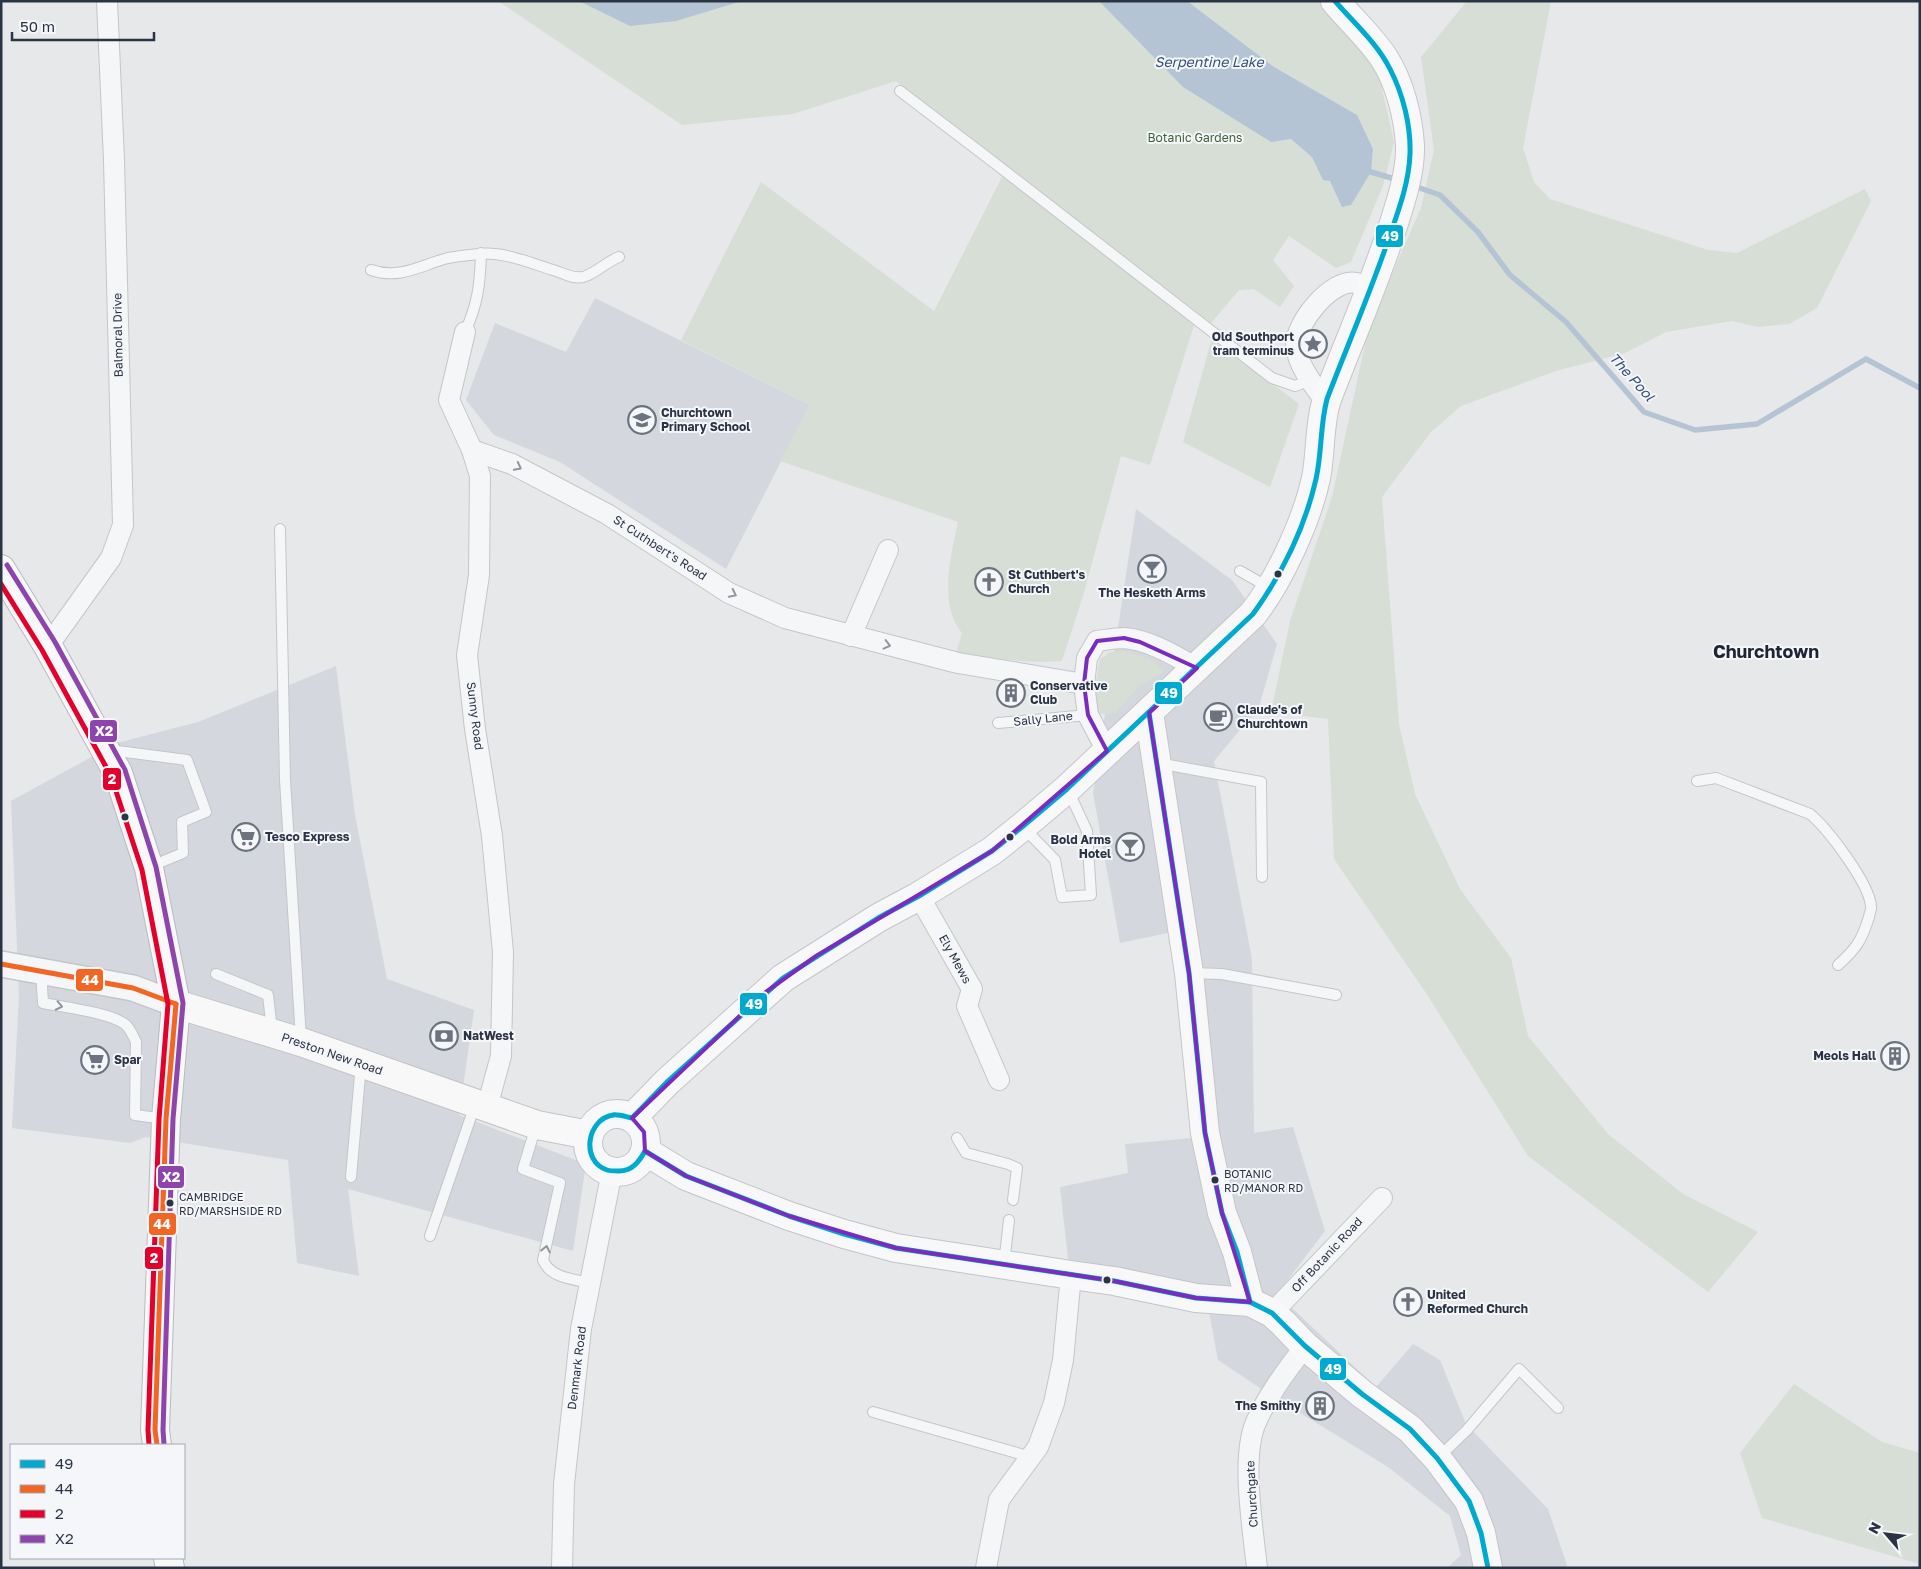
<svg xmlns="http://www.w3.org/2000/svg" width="1921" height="1569" viewBox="0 0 1921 1569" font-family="'Golos Text',sans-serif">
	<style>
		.built { fill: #d4d7dd }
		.green { fill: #d6ded6 }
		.water { fill: #b4c4d5 }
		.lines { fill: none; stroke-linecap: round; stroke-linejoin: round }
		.stream { stroke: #b4c4d5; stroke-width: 5.5 }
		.service-casing { stroke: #c4c6c8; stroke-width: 12 }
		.minor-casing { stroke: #c4c6c8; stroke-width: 22 }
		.tertiary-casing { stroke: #c4c6c8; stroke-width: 28 }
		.secondary-casing { stroke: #c4c6c8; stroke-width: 30 }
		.primary-casing { stroke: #c2c5c8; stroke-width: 30 }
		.trunk-casing { stroke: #b8bbbf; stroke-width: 30 }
		.service { stroke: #f5f6f7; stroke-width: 10 }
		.minor { stroke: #f5f6f7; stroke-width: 20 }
		.tertiary { stroke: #f5f6f7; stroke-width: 25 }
		.secondary { stroke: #f8f8f8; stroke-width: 28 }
		.primary { stroke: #f8f8f8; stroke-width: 28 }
		.trunk { stroke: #f8f8f8; stroke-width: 28 }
		.bus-1-casing { stroke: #f4f6f9; stroke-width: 9 }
		.bus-2-casing { stroke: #f4f6f9; stroke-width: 9 }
		.bus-3-casing { stroke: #f4f6f9; stroke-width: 9 }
		.bus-4-casing { stroke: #f4f6f9; stroke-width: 9 }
		.bus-1 { stroke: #00a9ce; stroke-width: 5 }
		.bus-2 { stroke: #f26522; stroke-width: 5 }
		.bus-3 { stroke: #e4002b; stroke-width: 5 }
		.bus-4 { stroke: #8e44ad; stroke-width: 5 }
		.oneway { stroke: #90959e }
		.marked { fill: none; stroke: #7b2cbf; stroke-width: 4; stroke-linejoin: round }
		.bus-dot { fill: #2b3445; stroke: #f4f6f9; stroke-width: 2 }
		.labels { text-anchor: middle; stroke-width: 4; stroke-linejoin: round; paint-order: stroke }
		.bus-label { font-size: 11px; fill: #2b3445; stroke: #f4f6f9; text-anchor: start }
		.park-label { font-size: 12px; fill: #3f6138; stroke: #f4f6f9 }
		.street-label { font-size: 12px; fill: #2b3445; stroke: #f4f6f9 }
		.poi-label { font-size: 12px; font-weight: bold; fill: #2b3445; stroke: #f4f6f9; text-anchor: start }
		.water-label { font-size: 14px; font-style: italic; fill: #34527a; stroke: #f4f6f9 }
		.district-label { font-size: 18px; font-weight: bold; fill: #1d2536; stroke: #f4f6f9 }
		.line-badge { stroke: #f4f6f9; stroke-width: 2 }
		.badge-label { font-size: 14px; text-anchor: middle; font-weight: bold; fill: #fff }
	</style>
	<rect width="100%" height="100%" fill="#e6e8ea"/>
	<g class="built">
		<path d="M 595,298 L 810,405 L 726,569 L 560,462 L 494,435 L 466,400 L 495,323 L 566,352 Z"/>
		<path d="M 1136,509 L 1232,580 L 1277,644 L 1259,707 L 1214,761 L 1252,959 L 1254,1133 L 1293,1127 L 1325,1231 L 1277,1294 L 1376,1387 L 1413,1344 L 1440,1360 L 1466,1424 L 1548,1509 L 1567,1565 L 1566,1568 L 1447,1568 L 1461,1555 L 1450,1516 L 1388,1467 L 1263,1390 L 1218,1360 L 1205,1290 L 1068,1259 L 1060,1187 L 1128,1173 L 1125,1144 L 1193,1138 L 1177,931 L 1120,943 L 1093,793 Z"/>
		<path d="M 336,666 L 355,815 L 387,979 L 474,1010 L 459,1115 L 586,1164 L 573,1251 L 348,1189 L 359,1276 L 297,1263 L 288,1160 L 146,1137 L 130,1143 L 12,1128 L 19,996 L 11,801 L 117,743 L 198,722 Z"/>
	</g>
	<g class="green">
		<path d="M 498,1 L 1322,1 L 1378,71 L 1394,142 L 1383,186 L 1351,262 L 1336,268 L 1289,236 L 1273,260 L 1294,286 L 1280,307 L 1254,289 L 1239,290 L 1211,323 L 896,81 L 793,114 L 682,125 Z"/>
		<path d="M 1467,1 L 1551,1 L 1523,148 L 1534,182 L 1550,199 L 1708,250 L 1737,253 L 1865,189 L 1871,201 L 1817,308 L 1789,324 L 1758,327 L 1732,321 L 1666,332 L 1625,353 L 1556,371 L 1461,406 L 1431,432 L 1382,497 L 1399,724 L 1415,794 L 1460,889 L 1511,958 L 1528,1036 L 1608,1134 L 1683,1194 L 1758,1232 L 1708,1292 L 1528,1156 L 1426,993 L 1334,859 L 1328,719 L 1271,712 L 1290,621 L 1332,497 L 1369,326 L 1421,208 L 1434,150 L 1421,57 Z"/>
		<path d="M 1004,173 L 1196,319 L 1150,465 L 1121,456 L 1083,596 L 1062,661 C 1026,664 991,658 956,653 L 962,633 C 938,605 951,555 958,522 L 780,461 L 810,405 L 681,340 L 761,182 L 934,311 Z"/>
		<path d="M 1212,338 L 1299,404 L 1270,487 L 1183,442 Z"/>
		<path d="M 1122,651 C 1138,655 1154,657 1164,672 L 1140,685 L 1116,713 L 1099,714 C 1093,696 1096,677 1100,659 L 1110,652 Z"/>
		<path d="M 1794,1384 L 1882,1442 L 1920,1453 L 1920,1564 L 1762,1518 L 1740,1453 Z"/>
	</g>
	<g class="water">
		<path d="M 579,1 L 742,1 L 676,21 L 630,26 Z"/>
		<path d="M 1099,1 L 1187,1 L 1274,67 L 1357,115 L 1373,149 L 1371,172 L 1351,205 L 1342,207 L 1330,181 L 1323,180 L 1312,157 L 1291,139 L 1271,142 L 1183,87 Z"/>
	</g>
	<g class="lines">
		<g class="stream">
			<path d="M 1365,167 L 1371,172 L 1398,180"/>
			<path d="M 1411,185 L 1440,195 L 1478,232 L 1510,275 L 1566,322 L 1644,412 L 1695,430 L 1757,424 L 1866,359 L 1920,388"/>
		</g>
		<defs>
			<g id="service">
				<path d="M 900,91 L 988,158 L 1272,378 L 1295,386 L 1310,380"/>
				<path d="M 371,270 C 400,280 421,265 448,258 C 458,256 469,255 479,254 C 503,251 530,263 553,270 C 563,273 572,279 583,277 C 595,274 606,262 619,257"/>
				<path d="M 465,332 C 478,303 480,285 481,253"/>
				<path d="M 280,529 L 285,780 L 301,1039"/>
				<path d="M 1240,571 L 1270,588"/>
				<path d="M 998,723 L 1088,715"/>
				<path d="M 110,750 L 187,760 L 206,812 L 182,822 L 183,853 L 149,867"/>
				<path d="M 1158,763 L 1261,782 L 1262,877"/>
				<path d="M 1697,781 L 1716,778 L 1810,814 C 1828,829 1869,883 1871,906 C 1872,909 1869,914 1869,917 C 1862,940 1856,949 1838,965"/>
				<path d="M 1023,827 L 1055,860 L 1062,897 L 1091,895 L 1087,831 L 1068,790"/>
				<path d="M 41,971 L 43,1003 C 63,1007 112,1013 126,1025 C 131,1030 133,1036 136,1042 L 135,1115 L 165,1119"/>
				<path d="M 1190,973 L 1222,974 L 1336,995"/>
				<path d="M 216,974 L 268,995 L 272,1030"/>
				<path d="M 536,1126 L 523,1169 L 560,1183 L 543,1260 C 550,1278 573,1279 590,1283"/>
				<path d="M 957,1138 L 966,1153 L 1008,1164 L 1017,1168 L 1013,1200"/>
				<path d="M 351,1177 L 361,1064"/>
				<path d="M 430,1236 L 475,1105"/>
				<path d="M 1004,1264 L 1009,1220"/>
				<path d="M 873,1412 L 1031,1457"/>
				<path d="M 1438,1458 L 1467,1430 L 1519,1369 L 1558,1408"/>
			</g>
			<g id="minor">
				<path d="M 465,332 L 449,400 L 472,450 L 480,476 L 479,575 L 467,655 L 475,729 L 492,836 L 503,952 L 501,1056 L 487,1107"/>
				<path d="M 1326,402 C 1314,386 1297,365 1296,345 C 1296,322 1332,278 1356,283 C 1360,284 1365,288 1370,290"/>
				<path d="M 472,450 L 512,464 L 607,514 L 729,593 L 785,618 L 958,663 L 1084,684"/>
				<path d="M 851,636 L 888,550"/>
				<path d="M 48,646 L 111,558 L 123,525 L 114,160 L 107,1"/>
				<path d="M 1107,751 L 1088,715 L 1084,684 L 1087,658 L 1097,641 C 1105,640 1115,638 1124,638 C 1150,640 1175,656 1197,668"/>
				<path d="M 919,896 L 972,989 L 967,1006 L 999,1080"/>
				<path d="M 1272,1313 L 1382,1198"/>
				<path d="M 562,1568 L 564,1484 L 581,1329 L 612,1171"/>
				<path d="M 986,1568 L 999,1500 L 1038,1447 L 1054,1403 L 1063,1360 L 1071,1275"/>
				<path d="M 1257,1568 C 1253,1529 1240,1454 1257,1420 C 1269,1393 1288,1369 1305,1346"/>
			</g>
			<path id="tertiary" d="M 1,964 L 133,988 L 176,1004"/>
			<g id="secondary">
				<path d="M 1149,713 L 1189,973 L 1205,1133 L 1222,1213 L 1237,1252 L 1250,1302"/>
				<path d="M 632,1118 L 668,1081 L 783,978 L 878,918 L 919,896 L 992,851 L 1022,827 L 1067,789 L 1253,614 C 1279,581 1307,520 1316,478 C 1321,454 1319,422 1327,399 C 1349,341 1374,285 1393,226 C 1401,201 1411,171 1410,145 C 1408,116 1400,83 1384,58 C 1370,37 1351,20 1335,1"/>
			</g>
			<g id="primary">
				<path d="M 176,1004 L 301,1042 L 537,1125 L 589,1135"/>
				<circle cx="617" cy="1143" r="29"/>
				<path d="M 645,1151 L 686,1176 L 789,1216 L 844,1234 L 896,1248 L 1071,1275 L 1114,1281 L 1196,1298 L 1250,1302 L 1272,1313 L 1283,1323 L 1305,1346 L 1362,1394 L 1410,1429 L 1437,1458 L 1469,1501 L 1481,1533 L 1488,1568"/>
			</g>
			<g id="trunk">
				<path d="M 1,569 L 48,646 L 118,773 L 149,868 L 176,1004 L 166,1119 L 155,1430 L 157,1445"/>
				<path d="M 168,1558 L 170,1568"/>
			</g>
		</defs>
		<use href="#service" class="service-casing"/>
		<use href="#minor" class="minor-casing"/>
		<use href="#tertiary" class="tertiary-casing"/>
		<use href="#secondary" class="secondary-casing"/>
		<use href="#primary" class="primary-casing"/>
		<use href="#trunk" class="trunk-casing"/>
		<use href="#service" class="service"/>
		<use href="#minor" class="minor"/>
		<use href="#tertiary" class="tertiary"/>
		<use href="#secondary" class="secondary"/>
		<use href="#primary" class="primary"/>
		<use href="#trunk" class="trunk"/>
		<defs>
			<g id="bus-1">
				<path d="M 1335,1 C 1354,23 1377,43 1390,69 C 1403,94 1411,126 1410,154 C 1409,182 1399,209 1390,235 C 1371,291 1348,344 1327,399 C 1320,425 1322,452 1316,479 C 1305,527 1282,574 1253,614 L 1067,789 L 1022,827 L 992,851 L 919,896 L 878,918 L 783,978 L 668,1081 L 632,1118 C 626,1117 619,1114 613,1115 C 587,1119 580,1161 607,1170 C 610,1171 615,1171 619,1171 C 632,1171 639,1162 645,1151 L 686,1176 L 789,1216 L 844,1234 L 896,1248 L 1114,1281 L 1196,1298 L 1250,1302 L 1272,1313 L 1305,1346 L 1362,1394 L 1410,1429 L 1437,1458 L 1469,1501 L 1481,1533 L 1488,1568"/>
				<path d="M 1149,713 L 1189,973 L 1205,1133 L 1222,1213 L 1237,1252 L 1250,1302"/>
			</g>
			<g id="bus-2">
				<path d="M 1,964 L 133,988 L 176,1004"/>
				<path d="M 157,1445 L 155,1430 L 166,1119 L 176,1004"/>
			</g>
			<path id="bus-3" d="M 1,584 L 42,650 L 111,776 L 142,870 L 168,1004 L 159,1119 L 148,1430 L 149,1445"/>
			<path id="bus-4" d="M 7,565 L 55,642 L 125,770 L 156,867 L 183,1003 L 173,1119 L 163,1430 L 164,1444"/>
		</defs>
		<use href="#bus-1" class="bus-1-casing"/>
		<use href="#bus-2" class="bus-2-casing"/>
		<use href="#bus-3" class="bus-3-casing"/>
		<use href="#bus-4" class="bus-4-casing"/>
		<use href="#bus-1" class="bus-1"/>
		<use href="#bus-2" class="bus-2"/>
		<use href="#bus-3" class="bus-3"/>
		<use href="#bus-4" class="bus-4"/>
	</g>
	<defs><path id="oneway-chevron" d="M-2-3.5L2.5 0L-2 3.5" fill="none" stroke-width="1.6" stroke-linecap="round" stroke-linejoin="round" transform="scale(1.25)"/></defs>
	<g class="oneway">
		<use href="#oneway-chevron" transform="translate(518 467) rotate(27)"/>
		<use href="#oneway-chevron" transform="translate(733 594) rotate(26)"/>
		<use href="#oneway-chevron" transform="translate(887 645) rotate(14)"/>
		<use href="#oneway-chevron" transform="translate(59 1006) rotate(12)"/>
		<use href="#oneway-chevron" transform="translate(546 1249) rotate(-78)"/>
	</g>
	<path class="marked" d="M 1124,638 L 1140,642 L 1197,668 L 1149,713 L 1189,973 L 1205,1133 L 1222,1213 L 1250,1302 L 1196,1298 L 1114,1281 L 896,1248 L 789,1216 L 686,1176 L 645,1151 L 644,1132 L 632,1118 L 763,994 L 816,956 L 992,851 L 1107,751 L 1088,715 L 1084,684 L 1087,658 L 1097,641 Z"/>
	<defs>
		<symbol id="sight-ring" viewBox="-11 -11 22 22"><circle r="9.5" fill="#f4f6f9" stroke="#6c737f" stroke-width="1.5"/><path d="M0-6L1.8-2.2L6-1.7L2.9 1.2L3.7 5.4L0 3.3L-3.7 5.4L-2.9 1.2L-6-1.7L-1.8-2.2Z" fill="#6c737f"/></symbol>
		<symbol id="school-ring" viewBox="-11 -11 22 22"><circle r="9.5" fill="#f4f6f9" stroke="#6c737f" stroke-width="1.5"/><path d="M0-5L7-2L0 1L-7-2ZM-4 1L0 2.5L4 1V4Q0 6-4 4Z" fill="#6c737f"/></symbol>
		<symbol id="bar-ring" viewBox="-11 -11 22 22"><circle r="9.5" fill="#f4f6f9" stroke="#6c737f" stroke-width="1.5"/><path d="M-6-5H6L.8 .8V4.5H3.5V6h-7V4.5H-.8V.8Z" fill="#6c737f"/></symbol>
		<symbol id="church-ring" viewBox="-11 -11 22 22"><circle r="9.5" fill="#f4f6f9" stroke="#6c737f" stroke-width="1.5"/><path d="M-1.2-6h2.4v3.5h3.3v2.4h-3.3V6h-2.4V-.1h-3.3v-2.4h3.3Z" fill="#6c737f"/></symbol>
		<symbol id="building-ring" viewBox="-11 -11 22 22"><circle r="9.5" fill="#f4f6f9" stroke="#6c737f" stroke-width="1.5"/><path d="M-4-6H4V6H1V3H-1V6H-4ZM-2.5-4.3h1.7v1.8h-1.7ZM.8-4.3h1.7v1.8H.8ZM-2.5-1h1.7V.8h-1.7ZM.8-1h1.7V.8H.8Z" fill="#6c737f"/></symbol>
		<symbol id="cafe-ring" viewBox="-11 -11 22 22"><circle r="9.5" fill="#f4f6f9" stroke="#6c737f" stroke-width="1.5"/><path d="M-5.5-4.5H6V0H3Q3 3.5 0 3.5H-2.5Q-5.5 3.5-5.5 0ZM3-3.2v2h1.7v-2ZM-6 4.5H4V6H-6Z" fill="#6c737f"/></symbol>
		<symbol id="supermarket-ring" viewBox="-11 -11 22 22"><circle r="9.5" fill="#f4f6f9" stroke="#6c737f" stroke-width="1.5"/><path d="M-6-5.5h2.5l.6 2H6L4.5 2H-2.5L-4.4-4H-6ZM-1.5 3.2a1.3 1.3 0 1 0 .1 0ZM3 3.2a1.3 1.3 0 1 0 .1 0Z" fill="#6c737f"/></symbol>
		<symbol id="bank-ring" viewBox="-11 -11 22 22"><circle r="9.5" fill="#f4f6f9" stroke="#6c737f" stroke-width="1.5"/><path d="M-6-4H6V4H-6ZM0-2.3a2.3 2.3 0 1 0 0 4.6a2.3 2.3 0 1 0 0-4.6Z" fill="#6c737f"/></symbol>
	</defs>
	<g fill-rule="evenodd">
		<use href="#sight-ring" x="1297" y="328" width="32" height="32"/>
		<use href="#school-ring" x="626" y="404" width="32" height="32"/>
		<use href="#bar-ring" x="1136" y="553" width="32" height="32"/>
		<use href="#church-ring" x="973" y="566" width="32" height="32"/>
		<use href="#building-ring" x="995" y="677" width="32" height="32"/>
		<use href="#cafe-ring" x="1202" y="701" width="32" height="32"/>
		<use href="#supermarket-ring" x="230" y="821" width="32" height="32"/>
		<use href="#bar-ring" x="1114" y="831" width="32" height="32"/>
		<use href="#bank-ring" x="428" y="1020" width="32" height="32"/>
		<use href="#building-ring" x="1879" y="1040" width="32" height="32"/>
		<use href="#supermarket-ring" x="79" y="1044" width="32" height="32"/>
		<use href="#church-ring" x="1392" y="1286" width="32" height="32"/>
		<use href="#building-ring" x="1304" y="1390" width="32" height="32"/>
	</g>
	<g class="bus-dot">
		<circle cx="1278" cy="574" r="4.5"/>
		<circle cx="125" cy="817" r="4.5"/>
		<circle cx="1010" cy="837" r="4.5"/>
		<circle cx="1215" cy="1180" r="4.5"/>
		<circle cx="170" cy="1203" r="4.5"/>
		<circle cx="1107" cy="1280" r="4.5"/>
	</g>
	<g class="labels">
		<g class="bus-label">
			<text x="1224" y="1178">BOTANIC<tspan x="1224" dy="14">RD/MANOR RD</tspan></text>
			<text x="179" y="1201">CAMBRIDGE<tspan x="179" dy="14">RD/MARSHSIDE RD</tspan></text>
		</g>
		<g class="park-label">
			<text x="1195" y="142">Botanic Gardens</text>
		</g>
		<g class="street-label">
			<text transform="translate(118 335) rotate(-91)" y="4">Balmoral Drive</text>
			<text transform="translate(660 548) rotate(33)" y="4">St Cuthbert's Road</text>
			<text transform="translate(475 716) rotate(83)" y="4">Sunny Road</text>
			<text transform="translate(1043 719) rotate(-6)" y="4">Sally Lane</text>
			<text transform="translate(955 959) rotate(61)" y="4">Ely Mews</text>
			<text transform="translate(332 1054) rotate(19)" y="4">Preston New Road</text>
			<text transform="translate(1327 1255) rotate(-47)" y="4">Off Botanic Road</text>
			<text transform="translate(577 1368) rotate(-83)" y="4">Denmark Road</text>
			<text transform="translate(1252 1494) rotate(-93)" y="4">Churchgate</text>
		</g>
		<g class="poi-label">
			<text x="1294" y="341" text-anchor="end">Old Southport<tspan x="1294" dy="14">tram terminus</tspan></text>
			<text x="661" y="417">Churchtown<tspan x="661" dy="14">Primary School</tspan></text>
			<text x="1008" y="579">St Cuthbert's<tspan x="1008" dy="14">Church</tspan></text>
			<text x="1152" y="597" text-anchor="middle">The Hesketh Arms</text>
			<text x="1030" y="690">Conservative<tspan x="1030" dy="14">Club</tspan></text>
			<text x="1237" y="714">Claude's of<tspan x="1237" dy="14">Churchtown</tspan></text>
			<text x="265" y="841">Tesco Express</text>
			<text x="1111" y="844" text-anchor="end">Bold Arms<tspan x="1111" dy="14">Hotel</tspan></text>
			<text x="463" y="1040">NatWest</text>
			<text x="1876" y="1060" text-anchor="end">Meols Hall</text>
			<text x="114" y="1064">Spar</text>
			<text x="1427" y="1299">United<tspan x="1427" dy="14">Reformed Church</tspan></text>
			<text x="1301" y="1410" text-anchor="end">The Smithy</text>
		</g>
		<g class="water-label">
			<text x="1209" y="67">Serpentine Lake</text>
			<text transform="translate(1632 377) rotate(48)" y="5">The Pool</text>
		</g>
		<g class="district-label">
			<text x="1766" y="658">Churchtown</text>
		</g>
	</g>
	<g class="line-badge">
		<rect x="1375" y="224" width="29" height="24" rx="5" fill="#00a9ce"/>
		<rect x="1154" y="681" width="29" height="24" rx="5" fill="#00a9ce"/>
		<rect x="89" y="719" width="29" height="24" rx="5" fill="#8e44ad"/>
		<rect x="102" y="767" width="20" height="24" rx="5" fill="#e4002b"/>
		<rect x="75" y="968" width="29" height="24" rx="5" fill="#f26522"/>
		<rect x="739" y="992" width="29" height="24" rx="5" fill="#00a9ce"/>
		<rect x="157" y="1165" width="28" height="24" rx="5" fill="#8e44ad"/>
		<rect x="148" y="1212" width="29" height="24" rx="5" fill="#f26522"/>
		<rect x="144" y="1246" width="20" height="24" rx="5" fill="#e4002b"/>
		<rect x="1319" y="1357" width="28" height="24" rx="5" fill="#00a9ce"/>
	</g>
	<g class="badge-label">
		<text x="1390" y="241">49</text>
		<text x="1169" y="698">49</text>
		<text x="104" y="736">X2</text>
		<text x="112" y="784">2</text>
		<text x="90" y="985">44</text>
		<text x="754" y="1009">49</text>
		<text x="171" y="1182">X2</text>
		<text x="162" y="1229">44</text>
		<text x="154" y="1263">2</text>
		<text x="1333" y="1374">49</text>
	</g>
	<rect width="1921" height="1569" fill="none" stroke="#2b3445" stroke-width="5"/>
	<rect x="10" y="1444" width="175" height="115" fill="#f4f6f9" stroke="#a4a8b1"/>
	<rect x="20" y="1460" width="25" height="8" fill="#00a9ce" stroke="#a4a8b1"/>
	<text x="55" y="1469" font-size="15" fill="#2b3445">49</text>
	<rect x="20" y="1485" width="25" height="8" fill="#f26522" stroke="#a4a8b1"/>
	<text x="55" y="1494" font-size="15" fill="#2b3445">44</text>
	<rect x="20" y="1510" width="25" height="8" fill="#e4002b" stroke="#a4a8b1"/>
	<text x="55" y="1519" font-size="15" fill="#2b3445">2</text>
	<rect x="20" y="1535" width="25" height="8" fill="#8e44ad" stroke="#a4a8b1"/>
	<text x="55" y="1544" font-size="15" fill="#2b3445">X2</text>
	<g transform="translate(1886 1534) rotate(298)" stroke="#f4f6f9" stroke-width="4" paint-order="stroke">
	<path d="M0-4L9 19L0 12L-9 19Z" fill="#2b3445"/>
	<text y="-8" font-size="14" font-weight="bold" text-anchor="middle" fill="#2b3445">N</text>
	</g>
	<path d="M12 32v8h142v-8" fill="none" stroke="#2b3445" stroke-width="2.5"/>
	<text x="20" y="32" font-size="15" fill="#2b3445" stroke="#f4f6f9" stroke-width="4" paint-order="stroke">50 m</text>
</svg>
